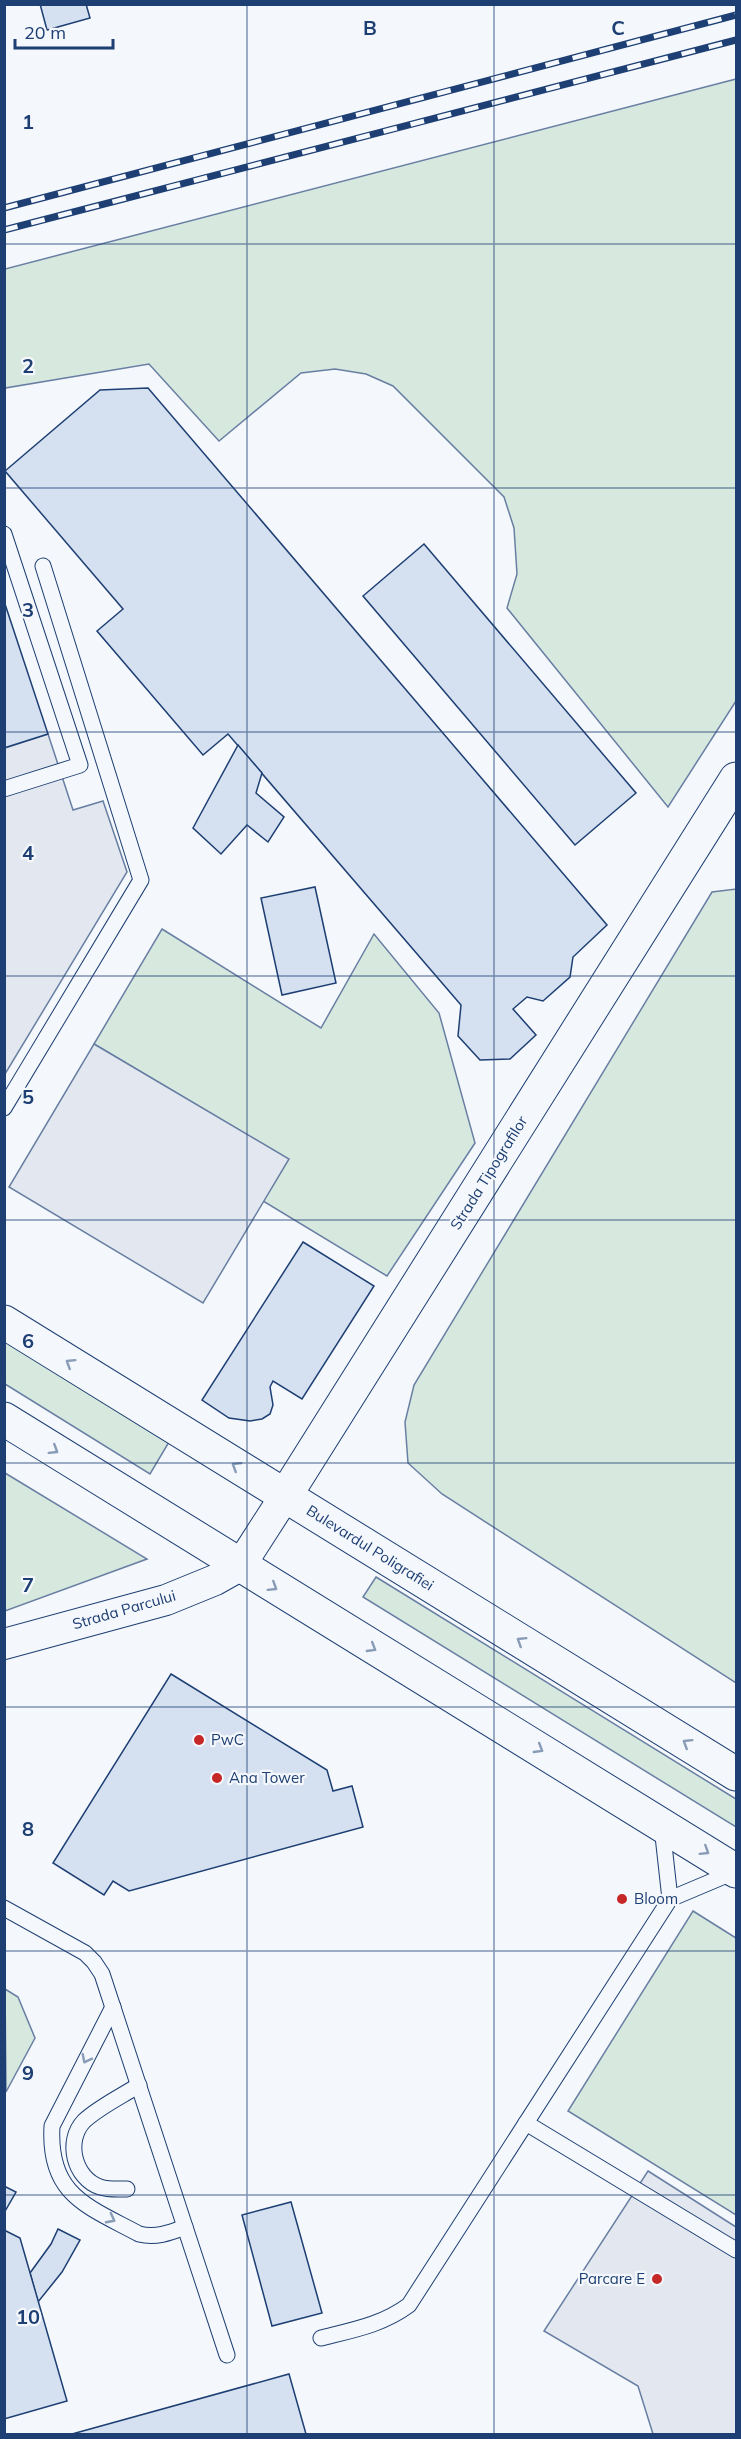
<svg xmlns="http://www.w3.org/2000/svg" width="741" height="2439" viewBox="0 0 741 2439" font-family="Mulish,sans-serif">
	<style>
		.green { fill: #d7e8df; stroke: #687fa3; stroke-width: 1.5 }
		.parking { fill: #e3e8f0; stroke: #687fa3; stroke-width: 1.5 }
		.building { fill: #d5e0f0; stroke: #1d3f73; stroke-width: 1.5 }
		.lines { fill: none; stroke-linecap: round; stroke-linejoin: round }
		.lane-casing { stroke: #1d3f73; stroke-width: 17 }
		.street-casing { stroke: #1d3f73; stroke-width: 32 }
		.secondary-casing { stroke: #1d3f73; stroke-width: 35 }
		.lane { stroke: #f4f7fb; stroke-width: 15 }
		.street { stroke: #f4f7fb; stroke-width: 30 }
		.secondary { stroke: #f4f7fb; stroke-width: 33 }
		.rail-casing { stroke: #1d3f73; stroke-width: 7 }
		.rail { stroke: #f4f7fb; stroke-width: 4.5; stroke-dasharray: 14; stroke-linecap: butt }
		.oneway { stroke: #889bb7 }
		.grid { fill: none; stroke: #1d3f73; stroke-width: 1.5; stroke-opacity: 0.55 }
		.poi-dot { fill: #c62828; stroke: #f4f7fb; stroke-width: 2 }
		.labels { text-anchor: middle; stroke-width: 4.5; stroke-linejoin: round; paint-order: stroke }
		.street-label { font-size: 15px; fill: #1d3f73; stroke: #f4f7fb }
		.poi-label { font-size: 15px; fill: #1d3f73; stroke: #f4f7fb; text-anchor: start }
		.grid-label { font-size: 20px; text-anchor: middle; font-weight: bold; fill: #1d3f73; stroke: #f4f7fb; stroke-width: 4.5; stroke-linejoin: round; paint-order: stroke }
	</style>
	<rect width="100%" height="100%" fill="#f4f7fb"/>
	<g class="green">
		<path d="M 736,79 L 736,701 L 668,807 L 507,608 L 517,574 L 514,528 L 504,497 L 393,386 L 366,374 L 335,369 L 301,373 L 219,441 L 149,364 L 5,388 L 5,269 Z"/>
		<path d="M 736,889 L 736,1683 L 442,1494 L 408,1463 L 405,1422 L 414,1385 L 712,892 Z"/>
		<path d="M 162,929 L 321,1028 L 374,934 L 439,1013 L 475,1143 L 387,1276 L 263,1201 L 288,1159 L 94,1044 Z"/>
		<path d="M 4,1334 L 172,1437 L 150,1474 L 5,1384 Z"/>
		<path d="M 5,1473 L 147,1559 L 5,1611 Z"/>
		<path d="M 376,1577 L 736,1799 L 736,1827 L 363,1597 Z"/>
		<path d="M 693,1911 L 736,1938 L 736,2215 L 568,2111 Z"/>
		<path d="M 5,1989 L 18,1997 L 35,2038 L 6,2092 Z"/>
	</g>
	<g class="parking">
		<path d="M 48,734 L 73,810 L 103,801 L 127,872 L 5,1074 L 5,748 Z"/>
		<path d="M 94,1044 L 289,1159 L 203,1303 L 9,1187 Z"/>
		<path d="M 648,2171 L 736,2227 L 736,2434 L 653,2434 L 638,2386 L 544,2331 Z"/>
	</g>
	<g class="building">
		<path d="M 40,4 L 86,4 L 90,18 L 47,30 Z"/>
		<path d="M 148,388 L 607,925 L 573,957 L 570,977 L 543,1001 L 527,997 L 513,1009 L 536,1035 L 510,1059 L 480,1060 L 458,1036 L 461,1005 L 228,734 L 203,755 L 97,631 L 123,609 L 5,471 L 100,390 Z"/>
		<path d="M 424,544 L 636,793 L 575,845 L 363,596 Z"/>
		<path d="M 4,601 L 48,734 L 4,748 Z"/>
		<path d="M 238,745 L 262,773 L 256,793 L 284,817 L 268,842 L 247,825 L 221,854 L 193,828 Z"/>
		<path d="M 315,887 L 336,983 L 282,995 L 261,898 Z"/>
		<path d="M 303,1242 L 374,1286 L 302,1399 L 273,1381 L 270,1387 L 273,1405 L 270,1414 L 262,1419 L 250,1421 L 229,1418 L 202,1400 Z"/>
		<path d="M 171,1674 L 327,1770 L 333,1791 L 352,1786 L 363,1827 L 129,1891 L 113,1881 L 104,1895 L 53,1863 Z"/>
		<path d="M 4,2186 L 16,2192 L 4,2213 Z"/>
		<path d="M 291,2202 L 322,2313 L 272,2326 L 242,2215 Z"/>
		<path d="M 58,2229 L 80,2240 L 62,2272 L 38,2302 L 30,2273 L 51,2244 Z"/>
		<path d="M 4,2230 L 20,2238 L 67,2401 L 4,2419 Z"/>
		<path d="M 289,2374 L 306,2434 L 72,2434 Z"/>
	</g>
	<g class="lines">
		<defs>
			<g id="lane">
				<path d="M 4,534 L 80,765 L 4,789"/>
				<path d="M 4,1108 L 141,880 L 43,566"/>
				<path d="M 662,1827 L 670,1899"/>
				<path d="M 4,1908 L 85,1953 L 94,1962 L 102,1974 L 227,2355"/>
				<path d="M 113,2007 L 52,2126 C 48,2195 87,2206 139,2234 C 156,2238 169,2233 185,2227"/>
				<path d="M 526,2123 L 736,2250"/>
				<path d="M 127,2189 C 118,2189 109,2190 100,2187 C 74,2178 65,2141 84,2121 C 99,2107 122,2096 139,2085"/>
				<path d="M 321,2338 C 353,2330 382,2325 409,2305 L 670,1899 L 734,1872"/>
			</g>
			<path id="street" d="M 4,1644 L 166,1600 L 215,1580 L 240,1566 L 285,1496"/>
			<g id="secondary">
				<path d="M 4,1322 L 736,1774"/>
				<path d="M 4,1419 L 736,1871"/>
				<path d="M 285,1496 L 736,779"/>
			</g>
		</defs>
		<use href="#lane" class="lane-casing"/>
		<use href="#street" class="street-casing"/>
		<use href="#secondary" class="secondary-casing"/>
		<use href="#lane" class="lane"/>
		<use href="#street" class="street"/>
		<use href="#secondary" class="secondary"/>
		<defs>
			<g id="rail">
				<path d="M 4,208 L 736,15"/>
				<path d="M 4,230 L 736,40"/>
			</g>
		</defs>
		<use href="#rail" class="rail-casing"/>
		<use href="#rail" class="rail"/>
	</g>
	<defs><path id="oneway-chevron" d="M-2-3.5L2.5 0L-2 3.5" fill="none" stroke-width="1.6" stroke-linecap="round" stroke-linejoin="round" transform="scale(1.5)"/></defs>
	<g class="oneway">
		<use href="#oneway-chevron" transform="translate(70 1363) rotate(-148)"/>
		<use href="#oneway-chevron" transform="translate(54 1450) rotate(32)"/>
		<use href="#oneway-chevron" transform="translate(236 1466) rotate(-148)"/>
		<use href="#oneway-chevron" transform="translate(273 1587) rotate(32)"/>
		<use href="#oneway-chevron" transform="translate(521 1641) rotate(-148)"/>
		<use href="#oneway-chevron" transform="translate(372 1648) rotate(31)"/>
		<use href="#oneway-chevron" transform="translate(687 1743) rotate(-148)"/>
		<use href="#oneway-chevron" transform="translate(539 1749) rotate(31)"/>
		<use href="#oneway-chevron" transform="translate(705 1851) rotate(32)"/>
		<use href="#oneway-chevron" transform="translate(86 2059) rotate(117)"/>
		<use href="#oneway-chevron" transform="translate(111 2219) rotate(28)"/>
	</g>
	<path class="grid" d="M 247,4 L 247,2434M 494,4 L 494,2434M 4,244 L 736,244M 4,488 L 736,488M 4,732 L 736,732M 4,976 L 736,976M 4,1220 L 736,1220M 4,1463 L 736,1463M 4,1707 L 736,1707M 4,1951 L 736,1951M 4,2195 L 736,2195"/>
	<g class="poi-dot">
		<circle cx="199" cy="1740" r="6"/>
		<circle cx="217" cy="1778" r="6"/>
		<circle cx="622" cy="1899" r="6"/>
		<circle cx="657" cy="2279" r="6"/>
	</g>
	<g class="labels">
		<g class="street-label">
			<text transform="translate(489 1173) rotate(-58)" y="5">Strada Tipografilor</text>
			<text transform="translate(370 1548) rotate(32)" y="5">Bulevardul Poligrafiei</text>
			<text transform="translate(124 1610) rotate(-16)" y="5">Strada Parcului</text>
		</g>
		<g class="poi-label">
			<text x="211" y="1745">PwC</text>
			<text x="229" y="1783">Ana Tower</text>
			<text x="634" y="1904">Bloom</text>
			<text x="645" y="2284" text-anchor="end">Parcare E</text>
		</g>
	</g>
	<g class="grid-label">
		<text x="370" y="35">B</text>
		<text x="618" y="35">C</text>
		<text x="28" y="129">1</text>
		<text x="28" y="373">2</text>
		<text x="28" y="617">3</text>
		<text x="28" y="860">4</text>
		<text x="28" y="1104">5</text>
		<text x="28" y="1348">6</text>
		<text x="28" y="1592">7</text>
		<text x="28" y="1836">8</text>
		<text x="28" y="2080">9</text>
		<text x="28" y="2324">10</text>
	</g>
	<rect width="741" height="2439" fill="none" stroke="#1d3f73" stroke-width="12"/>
	<path d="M15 39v9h98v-9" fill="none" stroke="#1d3f73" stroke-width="3"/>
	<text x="24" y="39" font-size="18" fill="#1d3f73" stroke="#f4f7fb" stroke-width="4.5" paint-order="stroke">20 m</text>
</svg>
